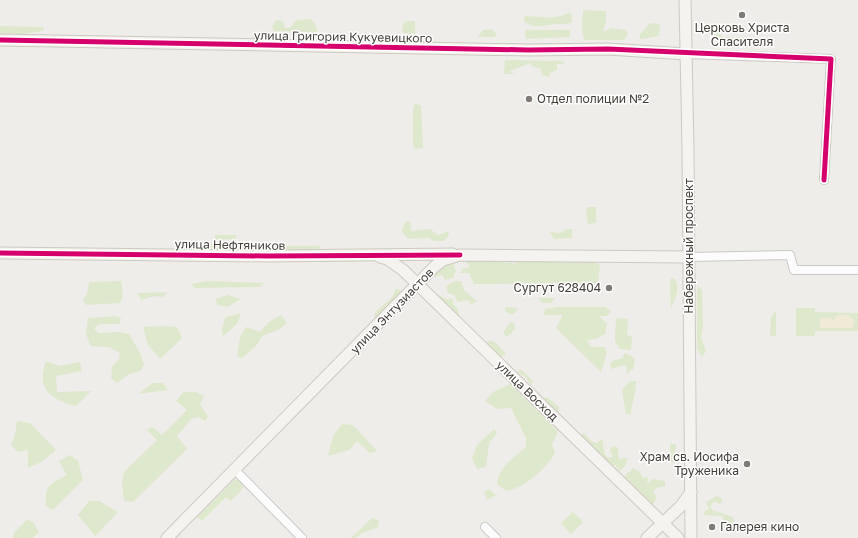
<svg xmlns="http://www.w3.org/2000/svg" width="858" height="538" viewBox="0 0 858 538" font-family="'Golos Text',sans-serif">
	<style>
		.green { fill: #dee8cc; fill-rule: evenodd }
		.sand { fill: #f1ead6 }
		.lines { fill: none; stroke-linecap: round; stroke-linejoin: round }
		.street-casing { stroke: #cbc9c6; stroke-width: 10 }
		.secondary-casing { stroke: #cec9c1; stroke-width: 13 }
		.street { stroke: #fdfcfc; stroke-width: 8 }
		.secondary { stroke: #f5f3ef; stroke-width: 11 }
		.cycleway-casing { stroke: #fff; stroke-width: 8 }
		.cycleway { stroke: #d6006c; stroke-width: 5 }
		.poi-dot { fill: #807b76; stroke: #fff; stroke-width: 1.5 }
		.labels { text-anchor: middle; stroke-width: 3; stroke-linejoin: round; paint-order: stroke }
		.poi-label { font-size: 12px; fill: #443e37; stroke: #fff; text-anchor: start }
		.street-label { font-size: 12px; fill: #443e37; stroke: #fff }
	</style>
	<rect width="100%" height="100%" fill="#efedea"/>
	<g class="green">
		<path d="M 583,10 L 606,11 L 606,21 L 603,32 L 611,28 L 626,30 L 628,34 L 624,40 L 584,40 L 582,30 Z"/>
		<path d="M 570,12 L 572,16 L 571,23 C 566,24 563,24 558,24 C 546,24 535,31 524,21 L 525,16 C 541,16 555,21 570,12 Z"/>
		<path d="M 310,19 L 314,22 L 318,32 L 274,31 L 272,27 L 276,20 L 283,21 L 285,28 L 290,28 L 296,20 Z"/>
		<path d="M 405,21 L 415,21 L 415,34 L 403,33 L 402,29 Z"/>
		<path d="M 652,23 L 660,24 L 659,36 L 641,39 L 639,36 L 648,25 Z"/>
		<path d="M 0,26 L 44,27 L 43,31 L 23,34 L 0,33 Z"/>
		<path d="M 710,26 L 723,37 L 762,38 L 766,38 L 768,44 L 720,43 L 708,28 Z"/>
		<path d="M 491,29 L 496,33 L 495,37 L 478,37 L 483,30 Z"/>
		<path d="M 525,30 L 570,30 L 570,37 L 526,39 Z"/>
		<path d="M 505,60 L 563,61 L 564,64 L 557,64 L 557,70 L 549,73 L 550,77 L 541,75 L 542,73 L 540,68 L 533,67 L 530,63 L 512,70 L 509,72 L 516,74 L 504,74 Z"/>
		<path d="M 415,104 L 421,105 L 423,148 L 415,149 L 413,144 L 413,107 Z"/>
		<path d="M 588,207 L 596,207 L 596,223 L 588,224 L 586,212 Z"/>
		<path d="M 410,221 L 411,231 L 430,229 L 438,235 L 449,231 L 448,237 L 444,241 L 434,241 L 429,238 L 408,239 L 402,231 L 405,222 Z"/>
		<path d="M 566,229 L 572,229 L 572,238 L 554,239 L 550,232 L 561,233 Z"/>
		<path d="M 215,235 L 237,235 L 235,239 L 215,240 Z"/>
		<path d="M 201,244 L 244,244 L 245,246 L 258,246 L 260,249 L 258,251 L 198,250 L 196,248 Z"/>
		<path d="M 286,246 L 320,246 L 319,251 L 287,252 L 283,250 Z"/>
		<path d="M 468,259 L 501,259 L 504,263 L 511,262 L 513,264 L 518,261 C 538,261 583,254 600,265 L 598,283 L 474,284 L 469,273 L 460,273 L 463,268 L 469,268 L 469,265 L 465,261 Z"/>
		<path d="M 452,260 L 456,271 L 453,278 L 445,280 L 442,275 L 435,277 L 433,275 L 442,266 Z"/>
		<path d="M 674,278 C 681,287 676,298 671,308 L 670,279 Z"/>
		<path d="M 121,281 L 123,296 L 120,303 L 86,305 L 83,299 L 87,294 L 89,282 Z"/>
		<path d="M 209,281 L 264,283 L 260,287 L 195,288 L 191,284 Z"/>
		<path d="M 454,281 L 461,281 L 464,290 L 477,301 L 471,305 L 468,300 L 458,302 L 454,295 L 448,293 L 446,286 Z"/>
		<path d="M 698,286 L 702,290 L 703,326 L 701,337 L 706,351 L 702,357 L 697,349 L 697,291 Z"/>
		<path d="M 398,289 L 401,292 L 398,298 L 392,302 L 377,317 L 374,316 C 378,305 393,302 395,290 Z"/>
		<path d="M 167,292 L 163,297 L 154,296 L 141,300 L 137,293 Z"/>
		<path d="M 228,295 L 241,299 L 227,307 L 217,305 L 216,299 Z"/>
		<path d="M 439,295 L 448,300 L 451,298 L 453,300 L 453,304 L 458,309 L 459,316 L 456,317 L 437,298 Z"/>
		<path d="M 538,298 L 555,298 L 551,303 L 542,303 Z"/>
		<path d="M 506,307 L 518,308 L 514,314 L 509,314 L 505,311 Z"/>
		<path d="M 559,307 L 605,307 L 611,311 L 607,316 L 599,316 L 607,324 L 605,334 L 596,339 L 587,340 L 591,347 L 604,347 L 607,352 L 601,372 L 556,328 L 563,315 L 544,315 L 545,309 Z"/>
		<path d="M 796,308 L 815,308 L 815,312 L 858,313 L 858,331 L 815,331 L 815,336 L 796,336 ZM 840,315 L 850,316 L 852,328 L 842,328 L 834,318 Z"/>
		<path d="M 776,311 L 776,336 L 770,336 L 771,317 Z"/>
		<path d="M 241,313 L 237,324 L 223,336 L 222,328 L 226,317 Z"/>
		<path d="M 281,315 L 287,323 L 278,330 L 262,336 L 256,346 L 242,358 L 237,356 L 240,337 L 246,327 L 260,332 L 269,322 Z"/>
		<path d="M 116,316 L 121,318 L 119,324 L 99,324 L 94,328 L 98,333 L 119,332 L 129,334 L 141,355 L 144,365 L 140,371 L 129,374 L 117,383 L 111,378 L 112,366 L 119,359 L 120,353 L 109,347 L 91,346 L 86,335 L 88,318 Z"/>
		<path d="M 616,318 L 628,319 L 627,335 L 632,336 L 631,350 L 620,349 L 615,341 Z"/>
		<path d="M 510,322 L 515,324 L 515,329 L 507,337 L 503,333 Z"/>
		<path d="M 165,326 L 177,327 L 182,338 L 160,359 L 148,345 L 143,327 Z"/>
		<path d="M 491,340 L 496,343 L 506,354 L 501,357 L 489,347 L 487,342 Z"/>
		<path d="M 625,353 L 632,356 L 635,360 L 633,370 L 629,371 L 627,375 L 626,365 L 611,369 L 610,364 L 614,360 L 621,359 Z"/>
		<path d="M 46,361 L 59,366 L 80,362 L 82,371 L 56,376 L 57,392 L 91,391 L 76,406 C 50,399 36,389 46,361 Z"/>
		<path d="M 519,369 L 522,370 L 533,381 L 531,385 L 525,377 L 518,372 Z"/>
		<path d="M 630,381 L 636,381 C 636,394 632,402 631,414 L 626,414 L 622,390 Z"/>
		<path d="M 153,383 L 163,383 L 168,390 L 138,394 Z"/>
		<path d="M 510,384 L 558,431 L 552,445 L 555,453 C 546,469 524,488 506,491 L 497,484 C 498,468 514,457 526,447 L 526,438 L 511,408 L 497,409 L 485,401 L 493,392 Z"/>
		<path d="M 184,392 L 196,392 L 204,396 L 200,405 L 208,416 L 205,421 L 198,417 L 191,419 L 177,436 L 187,449 L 133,502 L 124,501 L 122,483 L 124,472 L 157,440 L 147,430 L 152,427 L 162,435 L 187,410 L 176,401 Z"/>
		<path d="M 547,397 L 559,407 L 559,411 L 557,413 L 544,399 Z"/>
		<path d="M 17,421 L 30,423 L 56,450 L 41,462 L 28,468 L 28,450 L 18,452 L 11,445 L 15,435 Z"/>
		<path d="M 342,424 L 353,425 L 377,451 L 370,453 L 357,441 L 349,450 L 328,456 L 333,436 Z"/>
		<path d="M 494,429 L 497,433 L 489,443 L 486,467 L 477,469 L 472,458 L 477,445 Z"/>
		<path d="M 584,433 L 592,442 L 597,443 L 602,439 L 605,455 L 609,458 L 613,457 L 610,451 L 611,447 L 616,446 L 618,449 L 619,460 L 623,458 L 628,458 L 625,466 L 620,471 L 615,465 L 610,467 L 602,459 L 602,454 L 597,453 L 579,437 Z"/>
		<path d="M 670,443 L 676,445 L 674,463 L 671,462 Z"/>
		<path d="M 70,455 L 78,461 L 83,480 L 53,510 L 46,506 C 44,486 50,484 67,475 L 59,461 Z"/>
		<path d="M 633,468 L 640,472 L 643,478 L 648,477 L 647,484 L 653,479 L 665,481 L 665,486 L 656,488 L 653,492 L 657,496 L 654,503 L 651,506 L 623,480 L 625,476 Z"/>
		<path d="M 235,479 L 242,481 L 244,487 L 231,501 L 226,497 L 202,521 L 197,517 Z"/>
		<path d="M 489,489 L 496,495 L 487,500 L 484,492 Z"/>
		<path d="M 717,496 L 723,500 L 720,504 L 714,501 L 710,506 L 712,510 L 733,517 L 734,522 L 729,530 L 724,529 L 723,516 L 704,515 L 705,511 L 709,509 L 706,502 Z"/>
		<path d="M 89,501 L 99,501 L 118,512 L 95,536 L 78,515 Z"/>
		<path d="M 573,512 L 583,522 L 571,534 L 561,523 Z"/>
		<path d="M 372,518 L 379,520 L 378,527 C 369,532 364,530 356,538 L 351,538 Z"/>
		<path d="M 27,520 L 33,522 L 39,532 L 33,538 L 13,538 L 14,533 Z"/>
	</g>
	<path class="sand" d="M 845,315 C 853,317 858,321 852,328 L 820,328 L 820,318 L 831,318 L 834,322 L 836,316 Z"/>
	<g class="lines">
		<defs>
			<g id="street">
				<path d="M 686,54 L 831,59 L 824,180"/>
				<path d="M 689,257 L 790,255 L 794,270 L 858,270"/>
				<path d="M 235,470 L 302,538"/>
				<path d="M 485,527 L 496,538"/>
			</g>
			<g id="secondary">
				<path d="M 685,0 L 688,148 L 691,538"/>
				<path d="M 0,40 L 528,50 L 608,49 L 686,54"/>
				<path d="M 0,253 L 267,256 L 453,254"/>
				<path d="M 380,257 L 387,259 L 403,270 L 678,538"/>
				<path d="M 167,538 L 434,267 L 443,260 L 460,255 L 689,257"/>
				<path d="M 647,538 L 681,506 L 691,492"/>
			</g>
		</defs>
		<use href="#street" class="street-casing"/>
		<use href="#secondary" class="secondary-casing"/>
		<use href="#street" class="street"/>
		<use href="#secondary" class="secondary"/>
		<defs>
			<g id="cycleway">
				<path d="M 0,40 L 528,50 L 608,49 L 831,59 L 824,180"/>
				<path d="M 0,253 L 267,256 L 460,255"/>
			</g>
		</defs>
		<use href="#cycleway" class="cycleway-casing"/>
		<use href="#cycleway" class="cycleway"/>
	</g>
	<g class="poi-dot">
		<circle cx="742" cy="15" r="4"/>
		<circle cx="529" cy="99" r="4"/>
		<circle cx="609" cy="288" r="4"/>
		<circle cx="747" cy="464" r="4"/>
		<circle cx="712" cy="527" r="4"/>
	</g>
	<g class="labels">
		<g class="poi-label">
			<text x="742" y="32" text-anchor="middle">Церковь Христа<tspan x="742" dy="14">Спасителя</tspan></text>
			<text x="537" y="103">Отдел полиции №2</text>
			<text x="601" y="292" text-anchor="end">Сургут 628404</text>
			<text x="739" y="461" text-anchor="end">Храм св. Иосифа<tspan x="739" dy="14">Труженика</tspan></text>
			<text x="720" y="531">Галерея кино</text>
		</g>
		<g class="street-label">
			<text transform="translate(343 37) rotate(1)" y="4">улица Григория Кукуевицкого</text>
			<text transform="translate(230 245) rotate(1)" y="4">улица Нефтяников</text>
			<text transform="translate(689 246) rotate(-90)" y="4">Набережный проспект</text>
			<text transform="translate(392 311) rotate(-46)" y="4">улица Энтузиастов</text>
			<text transform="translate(527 391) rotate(44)" y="4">улица Восход</text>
		</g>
	</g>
</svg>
